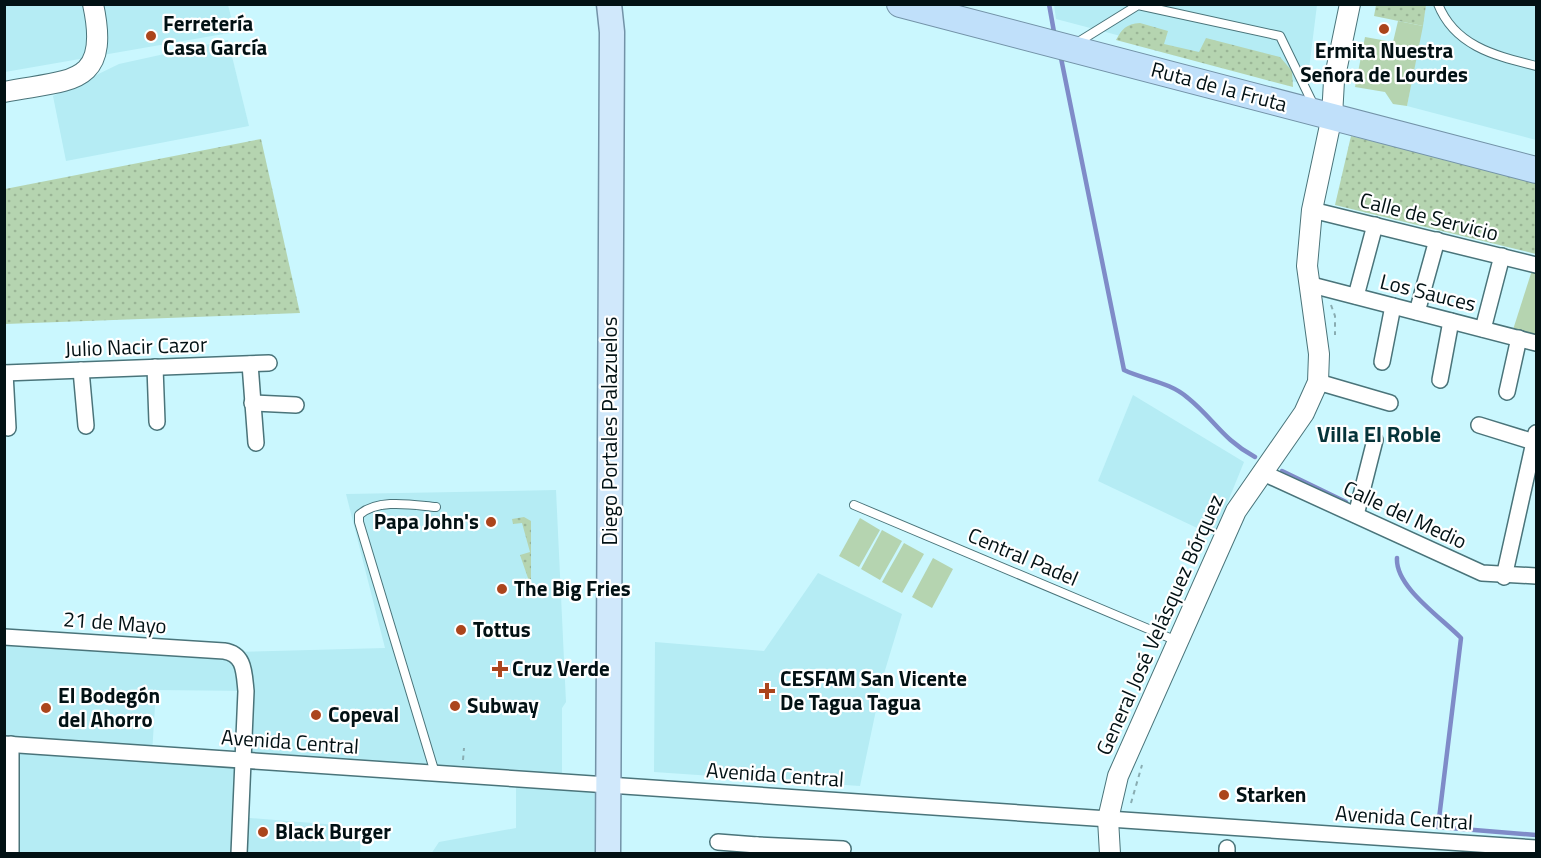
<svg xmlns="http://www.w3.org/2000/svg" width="1541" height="858" viewBox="0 0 1541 858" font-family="'Titillium Web',sans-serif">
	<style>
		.built { fill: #b5ecf4 }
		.grass { fill: url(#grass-dots) }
		.green { fill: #b5d4b0 }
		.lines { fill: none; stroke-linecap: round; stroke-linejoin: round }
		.stream { stroke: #7f8bc8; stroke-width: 4.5 }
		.service-casing { stroke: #4a747a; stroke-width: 10 }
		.minor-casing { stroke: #4a747a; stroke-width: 18 }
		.tertiary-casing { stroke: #4a747a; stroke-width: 22 }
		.primary-casing { stroke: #7393a8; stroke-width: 27 }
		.trunk-casing { stroke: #7393a8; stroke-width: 28 }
		.path { stroke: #89adb2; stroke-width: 2; stroke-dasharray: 4.5 4.5; stroke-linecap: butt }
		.service { stroke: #fff; stroke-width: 8 }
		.minor { stroke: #fff; stroke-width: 15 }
		.tertiary { stroke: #fff; stroke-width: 20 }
		.primary { stroke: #d0e8fb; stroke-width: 24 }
		.trunk { stroke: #c0e0fa; stroke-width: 26 }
		.poi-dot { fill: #ab451c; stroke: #fff; stroke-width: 2 }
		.labels { text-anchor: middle; stroke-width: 4.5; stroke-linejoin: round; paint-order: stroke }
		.poi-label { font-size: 21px; font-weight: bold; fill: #021114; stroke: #fff; text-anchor: start }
		.street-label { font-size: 21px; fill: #021114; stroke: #fff }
		.neighbourhood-label { font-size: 22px; font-weight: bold; fill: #053339; stroke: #fff }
	</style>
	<defs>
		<pattern id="grass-dots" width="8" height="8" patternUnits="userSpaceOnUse" patternTransform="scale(1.5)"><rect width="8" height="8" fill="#b5d4b0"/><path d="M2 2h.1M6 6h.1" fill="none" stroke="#9ab596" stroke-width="1.8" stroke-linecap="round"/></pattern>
	</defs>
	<rect width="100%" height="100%" fill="#caf7fe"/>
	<g class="built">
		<path d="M 5,5 L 228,5 L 235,32 L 5,72 Z"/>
		<path d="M 1054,5 L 1317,5 L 1307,85 L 1056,19 Z"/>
		<path d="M 1426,5 L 1536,5 L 1536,140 L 1407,106 Z"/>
		<path d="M 228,40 L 249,126 L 66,161 L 53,96 L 119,64 Z"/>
		<path d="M 1133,395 L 1244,462 L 1214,536 L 1098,481 Z"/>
		<path d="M 556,490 L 566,702 L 562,708 L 562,777 L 248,756 L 251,691 L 156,690 L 152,754 L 244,760 L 238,817 L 362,827 L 360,853 L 5,853 L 4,637 L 233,652 L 385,648 L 346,494 Z"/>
		<path d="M 818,573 L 902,614 L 883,677 L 860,786 L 654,772 L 655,642 L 764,651 Z"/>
		<path d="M 516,779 L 608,785 L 608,853 L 431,854 L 439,842 L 516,828 Z"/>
	</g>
	<g class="grass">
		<path d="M 1376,5 L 1426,5 L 1423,26 L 1374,16 Z"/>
		<path d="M 1140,23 L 1168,31 L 1164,44 L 1199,52 L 1206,38 L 1280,57 L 1292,71 L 1293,87 L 1116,40 C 1122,29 1126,24 1140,23 Z"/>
		<path d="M 1351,136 L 1536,181 L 1536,254 L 1335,205 Z"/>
		<path d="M 261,139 L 300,313 L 5,324 L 5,189 Z"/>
		<path d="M 524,517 L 531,521 L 531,580 L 529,581 L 520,555 L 530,552 L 522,523 L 513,524 L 512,519 Z"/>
	</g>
	<g class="green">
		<path d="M 1398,21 L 1423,26 L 1407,106 L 1393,104 L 1385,92 L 1355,87 L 1365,37 L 1393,42 Z"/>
		<path d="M 1534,264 L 1536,265 L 1536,343 L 1511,336 Z"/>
		<path d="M 860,518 L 880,530 L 859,567 L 839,556 Z"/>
		<path d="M 882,530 L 902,541 L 880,580 L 861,569 Z"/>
		<path d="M 904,543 L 924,554 L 902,593 L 882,582 Z"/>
		<path d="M 933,558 L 953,569 L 932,608 L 912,597 Z"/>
	</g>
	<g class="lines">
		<g class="stream">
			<path d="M 1049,4 L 1054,32"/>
			<path d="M 1061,58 L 1124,370 C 1145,380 1170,382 1188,398 C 1214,419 1222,439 1255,457"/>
			<path d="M 1282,471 L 1346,502"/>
			<path d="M 1397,558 C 1395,587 1442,618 1461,638 L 1438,827 L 1536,835"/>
		</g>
		<defs>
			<g id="service">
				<path d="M 1438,4 C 1455,47 1497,56 1536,66"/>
				<path d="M 1075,44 L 1138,5 L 1280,36 L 1314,106"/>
				<path d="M 854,505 L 1177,641"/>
				<path d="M 435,773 L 359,522 L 359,515 C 378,498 413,505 436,507"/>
			</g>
			<g id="minor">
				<path d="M 1312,210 L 1536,265"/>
				<path d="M 1308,284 L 1536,343"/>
				<path d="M 1356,296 L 1375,225"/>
				<path d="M 1417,312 L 1437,240"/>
				<path d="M 1483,329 L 1502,256"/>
				<path d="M 1382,362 L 1393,306"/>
				<path d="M 250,364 L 256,443"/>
				<path d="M 155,367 L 157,422"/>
				<path d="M 81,370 L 86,426"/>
				<path d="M 4,373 L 269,363"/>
				<path d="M 5,373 L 8,428"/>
				<path d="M 1440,380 L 1451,321"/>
				<path d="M 1318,382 L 1390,403"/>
				<path d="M 1507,392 L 1519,338"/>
				<path d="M 252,403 L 296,405"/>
				<path d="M 1479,425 L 1534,442"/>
				<path d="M 1261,472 L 1482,573 L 1536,576"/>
				<path d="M 1356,515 L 1375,440"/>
				<path d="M 1504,577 L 1536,433"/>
				<path d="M 4,637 L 224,651 C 245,654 244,673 246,691 L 239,854"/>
				<path d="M 4,744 L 1536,848"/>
				<path d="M 11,744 L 11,854"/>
				<path d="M 718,842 L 757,845"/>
				<path d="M 1227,848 L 1227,854"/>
				<path d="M 758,854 L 757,845 L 843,849"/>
			</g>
			<g id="tertiary">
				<path d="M 4,92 C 70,79 111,87 93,4"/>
				<path d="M 1110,854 L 1108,819 L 1118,776 L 1236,511 L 1304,413 L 1318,382 L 1319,354 L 1307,266 L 1312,210 L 1332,116 L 1334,81 L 1350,4"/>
			</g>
			<path id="primary" d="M 608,854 L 612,32 L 609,4"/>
			<path id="trunk" d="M 900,4 L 1536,170"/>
		</defs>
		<use href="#service" class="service-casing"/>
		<use href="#minor" class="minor-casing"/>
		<use href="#tertiary" class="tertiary-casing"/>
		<use href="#primary" class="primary-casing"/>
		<use href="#trunk" class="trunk-casing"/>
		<g class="path">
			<path d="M 1331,305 L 1335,316 L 1335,335"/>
			<path d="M 463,760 L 464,748"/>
			<path d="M 1131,803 L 1142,765"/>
		</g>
		<use href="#service" class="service"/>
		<use href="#minor" class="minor"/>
		<use href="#tertiary" class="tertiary"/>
		<use href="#primary" class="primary"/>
		<use href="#trunk" class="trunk"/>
	</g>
	<g class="poi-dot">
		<circle cx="1384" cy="29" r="6"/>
		<circle cx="151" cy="36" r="6"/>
		<circle cx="491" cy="522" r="6"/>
		<circle cx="502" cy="589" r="6"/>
		<circle cx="461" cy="630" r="6"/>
		<path d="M497 660h6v6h6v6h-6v6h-6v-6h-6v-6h6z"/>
		<path d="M764 682h6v6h6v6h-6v6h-6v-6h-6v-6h6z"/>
		<circle cx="455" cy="706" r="6"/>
		<circle cx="46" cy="708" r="6"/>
		<circle cx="316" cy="715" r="6"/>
		<circle cx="1224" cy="795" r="6"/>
		<circle cx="263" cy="832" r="6"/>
	</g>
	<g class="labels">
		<g class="poi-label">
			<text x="163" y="31">Ferretería<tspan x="163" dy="24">Casa García</tspan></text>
			<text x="1384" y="58" text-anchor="middle">Ermita Nuestra<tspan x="1384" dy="24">Señora de Lourdes</tspan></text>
			<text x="479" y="529" text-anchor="end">Papa John's</text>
			<text x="514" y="596">The Big Fries</text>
			<text x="473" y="637">Tottus</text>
			<text x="512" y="676">Cruz Verde</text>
			<text x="780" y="686">CESFAM San Vicente<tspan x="780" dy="24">De Tagua Tagua</tspan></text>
			<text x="58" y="703">El Bodegón<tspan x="58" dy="24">del Ahorro</tspan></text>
			<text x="467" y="713">Subway</text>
			<text x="328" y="722">Copeval</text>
			<text x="1236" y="802">Starken</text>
			<text x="275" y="839">Black Burger</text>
		</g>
		<g class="street-label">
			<text transform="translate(1219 87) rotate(15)" y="7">Ruta de la Fruta</text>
			<text transform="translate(1429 217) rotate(14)" y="7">Calle de Servicio</text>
			<text transform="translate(1428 293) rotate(14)" y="7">Los Sauces</text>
			<text transform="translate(136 347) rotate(-2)" y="7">Julio Nacir Cazor</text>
			<text transform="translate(610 431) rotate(-90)" y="7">Diego Portales Palazuelos</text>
			<text transform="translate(1405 515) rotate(25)" y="7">Calle del Medio</text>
			<text transform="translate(1023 557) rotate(23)" y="7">Central Padel</text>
			<text transform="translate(115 623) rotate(4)" y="7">21 de Mayo</text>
			<text transform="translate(1160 625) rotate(-66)" y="7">General José Velásquez Bórquez</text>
			<text transform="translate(290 742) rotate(4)" y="7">Avenida Central</text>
			<text transform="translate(775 775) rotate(4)" y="7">Avenida Central</text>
			<text transform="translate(1404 818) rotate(4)" y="7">Avenida Central</text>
		</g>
		<g class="neighbourhood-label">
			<text x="1379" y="442">Villa El Roble</text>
		</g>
	</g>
	<rect width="1541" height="858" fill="none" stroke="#021114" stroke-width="12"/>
</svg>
